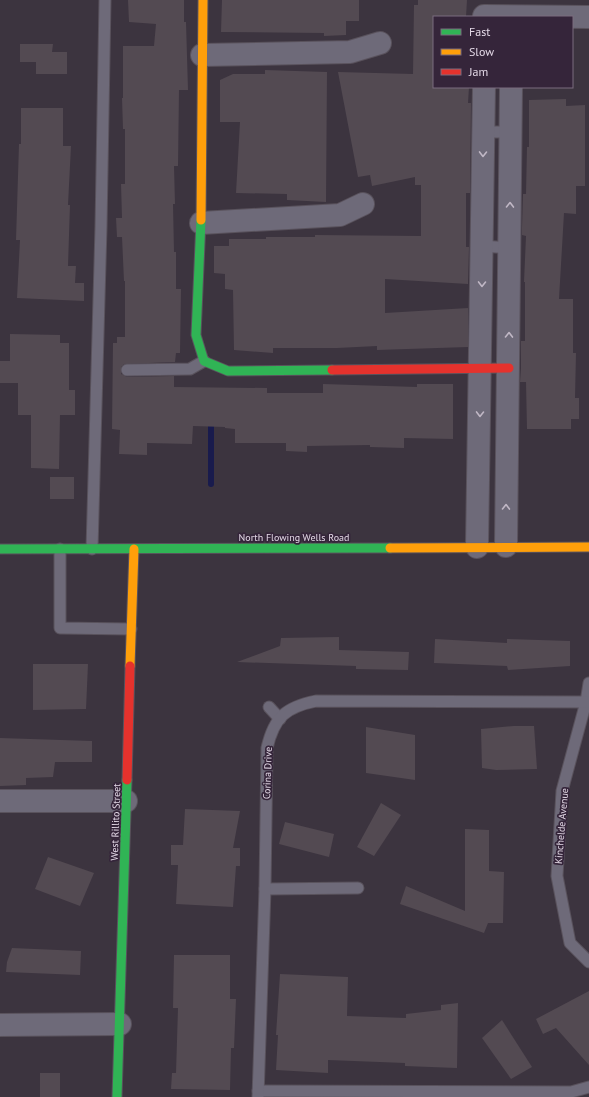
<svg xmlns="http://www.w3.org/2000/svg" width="589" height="1097" viewBox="0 0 589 1097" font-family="'PT Sans',sans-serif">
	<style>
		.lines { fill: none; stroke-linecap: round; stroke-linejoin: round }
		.stream { stroke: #191b4d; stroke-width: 6 }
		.building { fill: #534a52 }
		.lane-casing { stroke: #59525c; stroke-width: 13 }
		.street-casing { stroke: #59525c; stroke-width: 24 }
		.fast-casing { stroke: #59525c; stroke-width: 11 }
		.slow-casing { stroke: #59525c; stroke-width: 11 }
		.jam-casing { stroke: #59525c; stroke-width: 11 }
		.lane { stroke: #6e6a79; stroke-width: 11 }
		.street { stroke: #6e6a79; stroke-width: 22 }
		.fast { stroke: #30b455; stroke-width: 9 }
		.slow { stroke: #ff9f0a; stroke-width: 9 }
		.jam { stroke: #e5322d; stroke-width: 9 }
		.oneway { stroke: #c0b7c5 }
		.labels { text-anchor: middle; stroke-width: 3.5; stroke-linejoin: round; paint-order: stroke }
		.street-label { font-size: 10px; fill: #e3d8e6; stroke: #35253a }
	</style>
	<rect width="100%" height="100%" fill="#3c343f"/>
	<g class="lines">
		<path class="stream" d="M 211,484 L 211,419"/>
	</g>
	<g class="building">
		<path d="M 128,0 L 184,0 L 184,22 L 186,22 L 188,90 L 179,90 L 178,166 L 174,166 L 175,204 L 173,204 L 174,252 L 176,252 L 176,289 L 181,289 L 180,353 L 176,353 L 175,362 L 124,364 L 121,367 L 121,374 L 127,377 L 174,376 L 174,387 L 267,388 L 267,393 L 323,393 L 323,384 L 417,387 L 417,384 L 453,384 L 453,439 L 404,438 L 404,448 L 370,447 L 370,445 L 307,446 L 307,452 L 286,451 L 286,443 L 235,443 L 235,429 L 225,428 L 225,427 L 193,426 L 192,444 L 147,443 L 147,455 L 119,454 L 120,430 L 112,429 L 113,343 L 117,343 L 117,337 L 125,337 L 125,281 L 124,281 L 122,237 L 117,237 L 116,218 L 122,218 L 121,184 L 125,184 L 125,129 L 123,129 L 122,98 L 123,98 L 123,46 L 154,46 L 156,24 L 129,22 Z"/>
		<path d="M 222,0 L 359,0 L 359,21 L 346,21 L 346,35 L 324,36 L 324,33 L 221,32 Z"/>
		<path d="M 418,0 L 467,0 L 466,17 L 434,17 L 434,87 L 469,87 L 468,103 L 471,103 L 470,193 L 466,193 L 466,247 L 469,247 L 468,284 L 385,279 L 385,313 L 468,308 L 468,347 L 377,350 L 377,346 L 337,348 L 273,348 L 273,353 L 234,350 L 233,290 L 225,289 L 225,274 L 214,273 L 214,246 L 229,246 L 229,239 L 266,239 L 266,237 L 315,237 L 315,235 L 421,236 L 421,185 L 415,185 L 415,177 L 372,186 L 370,175 L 358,177 L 338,72 L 413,74 L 414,5 L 418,5 Z"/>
		<path d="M 20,44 L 53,44 L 52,52 L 67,52 L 67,74 L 36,74 L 36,62 L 20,62 Z"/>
		<path d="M 265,70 L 327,72 L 326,202 L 287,200 L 287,194 L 236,193 L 240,122 L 220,122 L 220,80 L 233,74 L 265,74 Z"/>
		<path d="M 566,99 L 566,106 L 585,105 L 585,186 L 576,186 L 576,214 L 564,213 L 559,299 L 573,299 L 573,353 L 576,353 L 575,398 L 579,398 L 579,419 L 571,419 L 571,429 L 527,429 L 526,382 L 520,382 L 521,368 L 521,341 L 525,341 L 525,282 L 524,282 L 526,236 L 522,235 L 522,227 L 523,194 L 526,194 L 527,147 L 529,147 L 529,100 Z"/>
		<path d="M 21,108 L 63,108 L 63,146 L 71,146 L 68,205 L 70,205 L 68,266 L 76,266 L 75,283 L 84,283 L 84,301 L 17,298 L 20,240 L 16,240 L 19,144 L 21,144 Z"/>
		<path d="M 10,334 L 60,335 L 60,343 L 69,343 L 69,390 L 75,390 L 75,415 L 60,415 L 59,469 L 31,468 L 31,415 L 18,415 L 18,383 L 0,383 L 0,361 L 10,361 Z"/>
		<rect x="50" y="477" width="24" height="22"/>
		<path d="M 339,637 L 339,650 L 409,652 L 408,670 L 356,669 L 356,666 L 237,662 L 280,646 L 281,638 Z"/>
		<path d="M 435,639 L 507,643 L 507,639 L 570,641 L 570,666 L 508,670 L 507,666 L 434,663 Z"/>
		<path d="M 33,664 L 88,664 L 86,709 L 33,710 Z"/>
		<path d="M 514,726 L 534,726 L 537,769 L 496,770 L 482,768 L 481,729 Z"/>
		<path d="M 366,727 L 415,735 L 415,780 L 366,773 Z"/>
		<path d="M 0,738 L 92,741 L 92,762 L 55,762 L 53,777 L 26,778 L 26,785 L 0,786 Z"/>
		<path d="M 381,803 L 401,815 L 374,856 L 357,847 Z"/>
		<path d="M 185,809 L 240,811 L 233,848 L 240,848 L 240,866 L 236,866 L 233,907 L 176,904 L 178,865 L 171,865 L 171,845 L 183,845 Z"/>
		<path d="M 285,822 L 334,834 L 329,857 L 279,844 Z"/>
		<path d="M 465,829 L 489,830 L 489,871 L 504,872 L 503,923 L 488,923 L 484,933 L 400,904 L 406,886 L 465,911 Z"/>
		<path d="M 48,857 L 94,873 L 80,906 L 35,889 Z"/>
		<path d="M 12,948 L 81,951 L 80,975 L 6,972 L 7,962 Z"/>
		<path d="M 174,955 L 230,955 L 230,999 L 236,999 L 234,1048 L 231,1048 L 230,1090 L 171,1089 L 172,1073 L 176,1073 L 178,1008 L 173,1008 Z"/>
		<path d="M 280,974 L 348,977 L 347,1016 L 406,1018 L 406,1014 L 441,1010 L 441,1005 L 458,1003 L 457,1068 L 405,1066 L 405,1063 L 328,1060 L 328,1073 L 276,1070 L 278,1035 L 276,1035 Z"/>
		<path d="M 589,991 L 589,1065 L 556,1028 L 543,1034 L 536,1019 Z"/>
		<path d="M 502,1020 L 532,1067 L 511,1079 L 482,1038 Z"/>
		<rect x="40" y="1073" width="20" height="24"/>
	</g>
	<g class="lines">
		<defs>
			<g id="lane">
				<path d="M 483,132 L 511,132"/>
				<path d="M 482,246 L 510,248"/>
				<path d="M 127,370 L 190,369 L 204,361"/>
				<path d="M 60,549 L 60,628 L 131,629"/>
				<path d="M 92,549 L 101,227 L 105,0"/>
				<path d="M 589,683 L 586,702 L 562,791 L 557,876 L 570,943 L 589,962"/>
				<path d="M 269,707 L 280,719"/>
				<path d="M 265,889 L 358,888"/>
				<path d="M 258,1091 L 571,1092 L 589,1087"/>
				<path d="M 258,1097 L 265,889 L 267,748 C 274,717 286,707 316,701 L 589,702"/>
			</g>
			<g id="street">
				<path d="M 484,16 L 589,17"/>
				<path d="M 202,55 L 350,52 L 380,43"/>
				<path d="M 201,223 L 340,215 L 363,204"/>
				<path d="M 506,546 L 511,87"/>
				<path d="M 477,547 L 484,87"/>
				<path d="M 0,801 L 126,801"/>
				<path d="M 0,1025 L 120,1024"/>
			</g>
			<g id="fast">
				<path d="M 201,220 L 196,335 L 204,361 L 228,371 L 332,370"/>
				<path d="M 0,549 L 390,548"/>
				<path d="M 117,1097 L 127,780"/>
			</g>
			<g id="slow">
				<path d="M 201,220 L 203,0"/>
				<path d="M 390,548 L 589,547"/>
				<path d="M 130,666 L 134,549"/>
			</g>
			<g id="jam">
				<path d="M 332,370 L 509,368"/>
				<path d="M 127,780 L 130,666"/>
			</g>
		</defs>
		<use href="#lane" class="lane-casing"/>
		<use href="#street" class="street-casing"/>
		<use href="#fast" class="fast-casing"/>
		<use href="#slow" class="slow-casing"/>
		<use href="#jam" class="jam-casing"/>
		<use href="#lane" class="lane"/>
		<use href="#street" class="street"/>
		<use href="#fast" class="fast"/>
		<use href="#slow" class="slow"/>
		<use href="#jam" class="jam"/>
	</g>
	<defs><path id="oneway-chevron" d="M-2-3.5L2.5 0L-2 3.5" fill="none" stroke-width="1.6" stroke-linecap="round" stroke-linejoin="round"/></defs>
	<g class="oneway">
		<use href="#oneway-chevron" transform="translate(483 154) rotate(91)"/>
		<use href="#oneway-chevron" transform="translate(510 205) rotate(-89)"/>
		<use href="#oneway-chevron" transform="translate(482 284) rotate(91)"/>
		<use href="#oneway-chevron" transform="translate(509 335) rotate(-89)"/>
		<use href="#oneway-chevron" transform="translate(480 414) rotate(91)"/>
		<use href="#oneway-chevron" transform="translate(506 507) rotate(-89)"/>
	</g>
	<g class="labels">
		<g class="street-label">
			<text x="294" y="541">North Flowing Wells Road</text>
			<text transform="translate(267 773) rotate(-88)" y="4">Corina Drive</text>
			<text transform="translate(115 822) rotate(-88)" y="4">West Rillito Street</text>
			<text transform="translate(561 826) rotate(-85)" y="4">Kinchelde Avenue</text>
		</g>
	</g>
	<rect x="433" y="16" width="140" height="72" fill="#35253a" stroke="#7b6d7f"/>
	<rect x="441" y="29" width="20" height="6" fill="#30b455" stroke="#7b6d7f"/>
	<text x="469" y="36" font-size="12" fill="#e3d8e6">Fast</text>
	<rect x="441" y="49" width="20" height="6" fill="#ff9f0a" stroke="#7b6d7f"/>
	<text x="469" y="56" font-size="12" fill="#e3d8e6">Slow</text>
	<rect x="441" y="69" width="20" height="6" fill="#e5322d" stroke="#7b6d7f"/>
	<text x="469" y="76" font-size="12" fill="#e3d8e6">Jam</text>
</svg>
